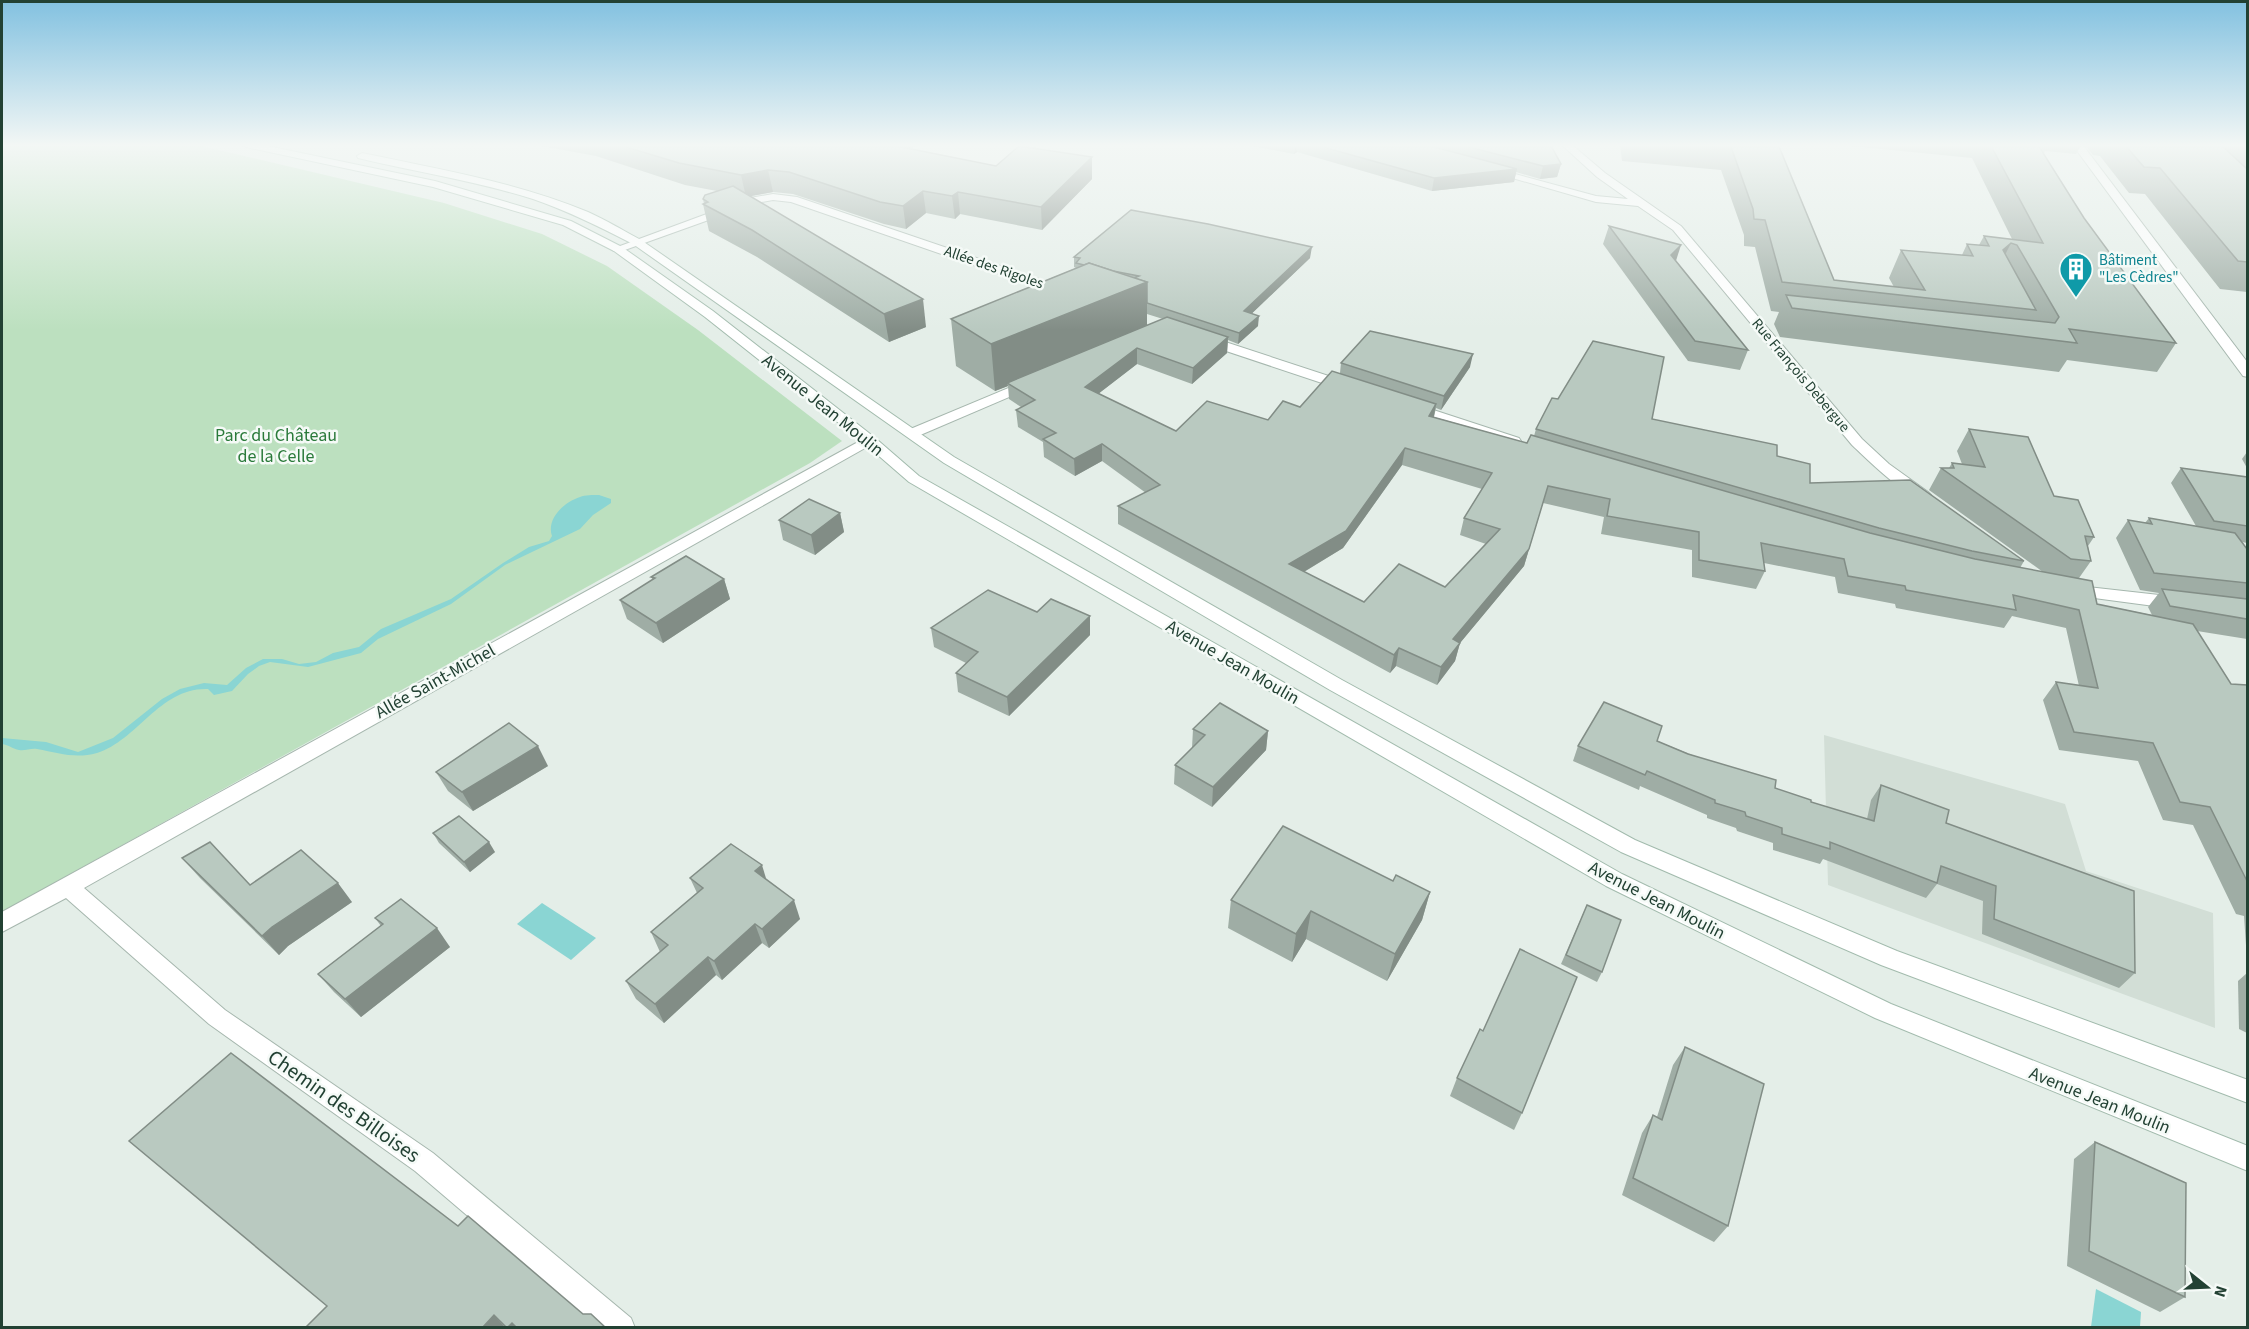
<svg xmlns="http://www.w3.org/2000/svg" width="2249" height="1329" viewBox="0 0 2249 1329" font-family="'Source Sans 3',sans-serif">
	<style>
		.built { fill: #d2ded6 }
		.green { fill: #bce0bf }
		.water { fill: #8ad5d3 }
		.lines { fill: none; stroke-linecap: round; stroke-linejoin: round }
		.street-casing { stroke: #a6b7ae; stroke-width: 2 }
		.secondary-casing { stroke: #a2bbad; stroke-width: 2 }
		.street { fill: #fff; fill-rule: evenodd }
		.secondary { fill: #fff; fill-rule: evenodd }
		.wall { fill: #9fada5; fill-rule: evenodd }
		.shaded-wall { fill: #828d86 }
		.building { fill: #b9c9c0; stroke: #828d86; stroke-width: 1.5; fill-rule: evenodd }
		.labels { text-anchor: middle; stroke-width: 5; stroke-linejoin: round; paint-order: stroke }
		.far-culture-label { font-size: 15px; fill: #0d838f; stroke: #f5faf7; text-anchor: start }
		.far-street-label { font-size: 15px; fill: #224133; stroke: #f5faf7 }
		.street-label { font-size: 18px; fill: #224133; stroke: #f5faf7 }
		.park-label { font-size: 18px; fill: #2a7a3a; stroke: #f5faf7 }
		.near-street-label { font-size: 21px; fill: #224133; stroke: #f5faf7 }
	</style>
	<rect width="100%" height="100%" fill="#e4eee8"/>
	<path class="built" d="M 1824,735 L 2065,804 L 2086,871 L 2213,913 L 2215,1028 L 1828,885 Z"/>
	<path class="green" d="M 2,144 L 193,144 L 444,203 L 542,234 L 607,266 L 698,330 L 842,441 L 810,463 L 2,912 Z"/>
	<g class="water">
		<path d="M 599,495 L 611,499 L 611,503 L 593,515 L 580,529 L 505,565 L 451,604 L 378,639 L 361,653 L 308,667 L 270,662 L 259,666 L 248,674 L 232,691 L 214,695 L 208,689 C 160,687 138,740 97,753 C 75,759 59,753 37,749 C 31,748 25,751 19,750 C 13,749 9,745 2,744 L 2,738 L 46,742 L 78,752 L 113,738 L 162,699 L 180,689 L 204,683 L 227,685 L 246,668 L 263,659 L 282,659 L 299,664 L 316,662 L 333,653 L 359,647 L 381,629 L 451,599 L 503,563 L 529,547 L 549,541 L 552,536 C 546,519 564,502 580,497 C 585,495 593,495 599,495 Z"/>
		<path d="M 542,903 L 596,938 L 571,960 L 517,924 Z"/>
		<path d="M 2096,1289 L 2141,1312 L 2140,1327 L 2091,1327 Z"/>
	</g>
	<g class="lines">
		<defs>
			<g id="street">
				<path d="M 1561,144 L 1571,144 L 1605,173 L 1681,226 L 1862,439 L 1889,464 L 1928,492 L 1931,495 L 1928,498 C 1910,503 1866,458 1852,445 L 1673,230 L 1638,206 L 1596,202 L 1488,171 L 1493,168 L 1596,196 L 1628,199 L 1597,177 Z"/>
				<path d="M 2072,144 L 2082,144 L 2248,363 L 2248,377 L 2243,376 Z"/>
				<path d="M 773,194 L 797,197 L 1065,288 L 1067,291 L 1065,294 L 1057,294 L 791,202 L 773,200 L 756,203 L 622,251 L 614,251 L 612,249 L 750,198 Z"/>
				<path d="M 1204,335 L 1353,384 L 1355,387 L 1353,390 L 1343,390 L 1199,342 L 1197,339 L 1199,336 Z"/>
				<path d="M 1030,379 L 1035,380 L 1037,383 L 1035,386 L 918,436 L 908,436 L 906,433 L 908,430 Z"/>
				<path d="M 1412,403 L 1519,438 L 1521,441 L 1514,445 L 1509,444 L 1407,410 L 1405,407 L 1407,404 Z"/>
				<path d="M 869,436 L 874,437 L 876,440 L 874,443 L 84,888 L 225,1010 L 433,1153 L 631,1318 L 635,1328 L 599,1328 L 415,1171 L 209,1024 L 66,898 L 2,932 L 2,912 Z"/>
				<path d="M 2070,585 L 2177,597 L 2183,599 L 2186,603 L 2183,607 L 2177,609 L 2064,594 L 2062,590 L 2064,586 Z"/>
			</g>
			<g id="secondary">
				<path d="M 241,144 L 258,144 L 435,181 L 571,221 L 622,247 L 713,311 L 874,437 L 919,476 L 1622,874 L 1891,1004 L 2248,1146 L 2248,1171 L 1875,1018 L 1606,886 L 909,482 L 864,443 L 705,317 L 614,251 L 563,225 L 433,187 L 246,147 Z"/>
				<path d="M 362,153 C 438,169 516,182 588,212 C 606,220 624,231 641,240 L 954,457 L 1342,680 L 1635,840 L 1897,951 L 2248,1080 L 2248,1103 L 1881,965 L 1621,852 L 1330,690 L 944,463 L 633,244 C 600,227 568,211 533,199 C 476,181 416,172 358,158 L 357,156 Z"/>
			</g>
		</defs>
		<use href="#street" class="street-casing"/>
		<use href="#secondary" class="secondary-casing"/>
		<use href="#street" class="street"/>
		<use href="#secondary" class="secondary"/>
	</g>
	<g class="wall">
		<path d="M 531,144 L 919,144 L 910,148 L 996,166 L 1092,157 L 1092,179 L 1042,230 L 960,214 L 955,219 L 926,213 L 906,229 L 884,224 L 793,194 L 773,192 L 750,196 L 926,327 L 889,342 L 757,257 L 709,231 L 703,204 L 704,204 L 703,199 L 717,191 L 685,185 L 596,156 Z"/>
		<path d="M 1241,144 L 1550,144 L 1561,164 L 1557,177 L 1540,179 L 1516,172 L 1514,182 L 1432,191 L 1297,152 L 1294,154 Z"/>
		<path d="M 1620,144 L 1778,144 L 1834,280 L 1894,287 L 1889,278 L 1901,250 L 1962,255 L 1967,244 L 1979,245 L 1984,236 L 2012,239 L 1972,158 L 1851,146 L 1850,144 L 2082,144 L 2076,154 L 2045,151 L 2044,154 L 2084,218 L 2176,343 L 2157,372 L 2067,360 L 2059,372 L 1780,337 L 1774,324 L 1779,312 L 1771,311 L 1755,247 L 1744,246 L 1744,235 L 1721,170 L 1622,161 Z"/>
		<path d="M 2084,144 L 2247,144 L 2247,292 L 2220,289 L 2145,194 L 2129,193 L 2100,156 L 2093,155 Z"/>
		<path d="M 1609,226 L 1748,350 L 1740,370 L 1688,361 L 1603,244 Z"/>
		<path d="M 1074,257 L 1310,258 L 1252,313 L 1258,326 L 1238,344 L 1228,340 L 1227,353 L 1192,384 L 1137,364 L 1098,394 L 1176,431 L 1268,420 L 1300,407 L 1340,373 L 1341,363 L 1470,367 L 1441,410 L 1436,408 L 1434,417 L 1527,443 L 1534,436 L 1536,429 L 1652,419 L 1777,456 L 1810,483 L 2024,561 L 2020,568 L 2043,572 L 1929,490 L 1941,468 L 1949,468 L 1952,463 L 1962,464 L 1957,451 L 1969,429 L 2054,496 L 2094,537 L 2088,546 L 2091,561 L 2079,578 L 2097,604 L 2152,615 L 2148,607 L 2159,593 L 2140,590 L 2116,538 L 2128,520 L 2145,523 L 2149,518 L 2196,526 L 2171,483 L 2181,468 L 2247,477 L 2247,543 L 2242,542 L 2247,549 L 2247,639 L 2197,631 L 2231,684 L 2247,685 L 2247,960 L 2244,916 L 2236,914 L 2193,825 L 2163,820 L 2138,761 L 2059,750 L 2043,700 L 2056,682 L 2079,686 L 2066,628 L 2012,616 L 2004,628 L 1896,608 L 1895,604 L 1838,593 L 1835,577 L 1764,563 L 1765,571 L 1756,589 L 1692,577 L 1692,550 L 1601,534 L 1604,517 L 1543,503 L 1524,566 L 1460,643 L 1455,661 L 1437,685 L 1396,666 L 1390,673 L 1118,524 L 1118,506 L 1146,493 L 1102,461 L 1075,476 L 1044,457 L 1043,442 L 1018,427 L 1016,410 L 1021,407 L 1009,399 L 1008,386 L 995,391 L 956,366 L 951,319 L 1076,268 L 1074,267 ZM 1147,314 L 1163,319 L 1147,325 ZM 1402,465 L 1482,489 L 1464,518 L 1460,535 L 1486,544 L 1445,587 L 1364,602 L 1304,572 L 1343,548 Z"/>
		<path d="M 2247,452 L 2247,468 L 2242,459 Z"/>
		<path d="M 840,513 L 844,532 L 815,555 L 783,540 L 779,520 Z"/>
		<path d="M 651,577 L 724,579 L 730,599 L 663,643 L 627,619 L 620,600 L 653,580 Z"/>
		<path d="M 1037,612 L 1090,616 L 1090,635 L 1009,716 L 958,692 L 956,673 L 966,663 L 934,647 L 931,628 Z"/>
		<path d="M 1193,729 L 1268,731 L 1266,750 L 1212,807 L 1174,784 L 1175,765 L 1192,748 Z"/>
		<path d="M 1657,741 L 1811,802 L 1867,819 L 1871,800 L 1881,785 L 1946,823 L 2135,973 L 2119,988 L 1982,934 L 1983,901 L 1937,884 L 1926,898 L 1823,859 L 1820,864 L 1773,850 L 1773,843 L 1737,831 L 1736,828 L 1707,818 L 1707,815 L 1640,786 L 1639,790 L 1573,761 L 1578,746 Z"/>
		<path d="M 548,766 L 473,811 L 448,791 L 436,772 Z"/>
		<path d="M 433,833 L 495,852 L 470,872 L 439,843 Z"/>
		<path d="M 182,858 L 250,885 L 352,902 L 288,946 L 279,955 L 200,878 Z"/>
		<path d="M 690,878 L 766,880 L 800,919 L 769,948 L 762,943 L 722,980 L 716,975 L 664,1023 L 636,999 L 626,981 L 660,952 L 651,932 L 697,893 Z"/>
		<path d="M 1393,881 L 1430,892 L 1422,920 L 1387,981 L 1306,939 L 1292,962 L 1228,928 L 1231,900 Z"/>
		<path d="M 1587,905 L 1602,972 L 1597,982 L 1561,964 Z"/>
		<path d="M 375,918 L 450,947 L 361,1017 L 334,992 L 318,974 L 381,926 Z"/>
		<path d="M 2247,973 L 2247,1033 L 2239,1029 L 2238,981 Z"/>
		<path d="M 1685,1047 L 1728,1226 L 1714,1242 L 1622,1195 L 1642,1133 L 1653,1115 L 1657,1117 L 1673,1065 Z"/>
		<path d="M 1457,1078 L 1522,1113 L 1514,1130 L 1450,1096 Z"/>
		<path d="M 2095,1142 L 2185,1297 L 2160,1312 L 2067,1266 L 2074,1159 Z"/>
	</g>
	<g class="shaded-wall">
		<path d="M 881,144 L 919,144 L 883,164 Z"/>
		<path d="M 1295,144 L 1297,144 L 1297,152 L 1294,154 Z"/>
		<path d="M 1092,157 L 1092,179 L 1042,230 L 1041,207 Z"/>
		<path d="M 1561,164 L 1557,177 L 1540,179 L 1543,166 Z"/>
		<path d="M 1517,169 L 1514,182 L 1432,191 L 1434,178 Z"/>
		<path d="M 768,170 L 773,192 L 746,197 L 741,175 Z"/>
		<path d="M 923,191 L 926,213 L 906,229 L 903,206 Z"/>
		<path d="M 958,192 L 960,214 L 955,219 L 952,196 Z"/>
		<path d="M 2011,243 L 1997,271 L 2003,250 Z"/>
		<path d="M 1681,245 L 1675,264 L 1671,255 Z"/>
		<path d="M 1312,247 L 1310,258 L 1243,322 L 1244,311 Z"/>
		<path d="M 1147,282 L 1147,327 L 1007,383 L 1008,386 L 995,391 L 991,344 Z"/>
		<path d="M 923,299 L 926,327 L 889,342 L 884,314 Z"/>
		<path d="M 1259,316 L 1258,326 L 1238,344 L 1239,333 Z"/>
		<path d="M 1228,337 L 1227,353 L 1192,384 L 1193,368 Z"/>
		<path d="M 1137,348 L 1137,364 L 1085,404 L 1085,387 Z"/>
		<path d="M 1473,354 L 1470,367 L 1441,410 L 1444,396 Z"/>
		<path d="M 1436,404 L 1433,421 L 1429,416 Z"/>
		<path d="M 1102,444 L 1102,461 L 1075,476 L 1074,459 Z"/>
		<path d="M 1405,448 L 1402,465 L 1343,548 L 1287,582 L 1289,564 Z"/>
		<path d="M 1548,486 L 1524,566 L 1460,643 L 1455,661 L 1437,685 L 1441,667 L 1453,639 Z"/>
		<path d="M 840,513 L 844,532 L 815,555 L 811,535 Z"/>
		<path d="M 724,579 L 730,599 L 663,643 L 656,623 Z"/>
		<path d="M 1090,616 L 1090,635 L 1009,716 L 1007,697 Z"/>
		<path d="M 1399,648 L 1396,666 L 1390,673 L 1394,655 Z"/>
		<path d="M 1268,731 L 1266,750 L 1212,807 L 1213,787 Z"/>
		<path d="M 538,746 L 548,766 L 473,811 L 462,792 Z"/>
		<path d="M 489,842 L 495,852 L 470,872 L 464,862 Z"/>
		<path d="M 762,865 L 768,885 L 755,871 Z"/>
		<path d="M 338,883 L 352,902 L 288,946 L 279,955 L 262,936 L 272,927 Z"/>
		<path d="M 1430,892 L 1422,920 L 1387,981 L 1395,954 Z"/>
		<path d="M 794,900 L 800,919 L 769,948 L 762,929 Z"/>
		<path d="M 1311,911 L 1306,939 L 1292,962 L 1296,934 Z"/>
		<path d="M 755,924 L 762,943 L 722,980 L 714,961 Z"/>
		<path d="M 437,928 L 450,947 L 361,1017 L 345,999 Z"/>
		<path d="M 708,957 L 716,975 L 664,1023 L 655,1004 Z"/>
		<path d="M 494,1315 L 506,1328 L 482,1328 Z"/>
		<path d="M 512,1323 L 517,1328 L 507,1328 Z"/>
	</g>
	<g class="building">
		<path d="M 616,144 L 886,144 L 996,166 L 1019,146 L 1092,157 L 1041,207 L 958,192 L 952,196 L 923,191 L 903,206 L 880,202 L 789,172 L 768,170 L 741,175 L 679,163 Z"/>
		<path d="M 1312,144 L 1423,144 L 1517,169 L 1434,178 Z"/>
		<path d="M 1457,144 L 1550,144 L 1561,164 L 1543,166 Z"/>
		<path d="M 1721,144 L 1778,144 L 1834,280 L 1925,290 L 1901,250 L 1973,256 L 1967,244 L 1989,246 L 1984,236 L 2043,243 L 1990,144 L 2046,144 L 2048,146 L 2038,145 L 2084,218 L 2176,343 L 2069,329 L 2077,343 L 1792,308 L 1786,295 L 2055,323 L 2059,317 L 2017,245 L 2011,243 L 2003,250 L 2036,310 L 1782,282 L 1765,220 L 1754,219 L 1753,209 L 1730,144 Z"/>
		<path d="M 2124,144 L 2220,144 L 2247,169 L 2247,262 L 2238,261 L 2160,168 L 2144,167 Z"/>
		<path d="M 733,186 L 923,299 L 884,314 L 752,230 L 703,204 L 708,202 L 703,199 L 705,195 Z"/>
		<path d="M 1131,210 L 1208,224 L 1312,247 L 1244,311 L 1259,316 L 1239,333 L 1147,303 L 1147,282 L 1134,278 L 1139,276 L 1113,271 L 1089,263 L 1084,265 L 1076,263 L 1080,258 L 1074,257 Z"/>
		<path d="M 1609,226 L 1681,245 L 1671,255 L 1748,350 L 1695,341 Z"/>
		<path d="M 1089,263 L 1147,282 L 991,344 L 951,319 Z"/>
		<path d="M 1167,317 L 1228,337 L 1193,368 L 1137,348 L 1085,387 L 1176,431 L 1207,401 L 1268,420 L 1283,401 L 1300,407 L 1332,371 L 1436,404 L 1429,416 L 1527,443 L 1531,435 L 1870,533 L 1975,559 L 2092,581 L 2097,604 L 2193,624 L 2231,684 L 2247,685 L 2247,881 L 2210,807 L 2180,802 L 2153,743 L 2074,732 L 2056,682 L 2098,688 L 2079,610 L 2013,595 L 2016,610 L 1906,590 L 1905,586 L 1848,576 L 1844,559 L 1761,543 L 1765,571 L 1699,560 L 1699,532 L 1607,516 L 1610,499 L 1548,486 L 1529,549 L 1453,639 L 1460,643 L 1441,667 L 1399,648 L 1394,655 L 1118,506 L 1160,485 L 1102,444 L 1074,459 L 1043,439 L 1056,433 L 1016,410 L 1035,400 L 1007,383 ZM 1405,448 L 1492,473 L 1464,518 L 1500,529 L 1445,587 L 1399,564 L 1364,602 L 1289,564 L 1346,531 Z"/>
		<path d="M 1370,331 L 1473,354 L 1444,396 L 1341,363 Z"/>
		<path d="M 1593,341 L 1664,357 L 1652,419 L 1777,445 L 1777,456 L 1810,464 L 1810,483 L 1910,480 L 2024,561 L 1972,551 L 1879,528 L 1536,429 L 1552,398 L 1558,399 Z"/>
		<path d="M 1969,429 L 2028,437 L 2054,496 L 2078,500 L 2094,537 L 2085,536 L 2091,561 L 2071,559 L 1941,468 L 1954,468 L 1952,463 L 1985,467 Z"/>
		<path d="M 2181,468 L 2247,477 L 2247,526 L 2214,521 Z"/>
		<path d="M 809,499 L 840,513 L 811,535 L 779,520 Z"/>
		<path d="M 2149,518 L 2235,533 L 2247,549 L 2247,583 L 2154,573 L 2128,520 L 2152,524 Z"/>
		<path d="M 686,556 L 724,579 L 656,623 L 620,600 L 655,578 L 651,577 Z"/>
		<path d="M 2162,589 L 2247,599 L 2247,619 L 2170,606 Z"/>
		<path d="M 988,590 L 1037,612 L 1051,599 L 1090,616 L 1007,697 L 956,673 L 978,652 L 931,628 Z"/>
		<path d="M 1604,702 L 1662,726 L 1657,741 L 1688,754 L 1776,780 L 1775,788 L 1811,800 L 1811,802 L 1874,821 L 1881,785 L 1949,810 L 1946,823 L 2134,891 L 2135,973 L 1994,919 L 1996,886 L 1941,866 L 1937,883 L 1830,842 L 1830,849 L 1782,834 L 1782,828 L 1746,816 L 1745,812 L 1715,803 L 1715,800 L 1647,771 L 1645,775 L 1578,746 Z"/>
		<path d="M 1220,703 L 1268,731 L 1213,787 L 1175,765 L 1205,735 L 1193,729 Z"/>
		<path d="M 509,723 L 538,746 L 462,792 L 436,772 Z"/>
		<path d="M 459,816 L 489,842 L 464,862 L 433,833 Z"/>
		<path d="M 1283,826 L 1393,881 L 1396,875 L 1430,892 L 1395,954 L 1311,911 L 1296,934 L 1231,900 Z"/>
		<path d="M 210,842 L 250,885 L 301,850 L 338,883 L 272,927 L 262,936 L 182,858 Z"/>
		<path d="M 731,844 L 762,865 L 755,871 L 794,900 L 762,929 L 755,924 L 714,961 L 708,957 L 655,1004 L 626,981 L 668,945 L 651,932 L 703,888 L 690,878 Z"/>
		<path d="M 401,899 L 437,928 L 345,999 L 318,974 L 383,924 L 375,918 Z"/>
		<path d="M 1587,905 L 1621,920 L 1602,972 L 1566,955 Z"/>
		<path d="M 1520,949 L 1577,977 L 1522,1113 L 1457,1078 L 1480,1029 L 1483,1031 Z"/>
		<path d="M 1685,1047 L 1764,1084 L 1728,1226 L 1633,1178 L 1653,1115 L 1662,1120 Z"/>
		<path d="M 231,1053 L 458,1226 L 468,1216 L 583,1314 L 591,1314 L 606,1328 L 517,1328 L 512,1323 L 507,1328 L 494,1315 L 482,1328 L 305,1328 L 327,1306 L 129,1141 Z"/>
		<path d="M 2095,1142 L 2186,1183 L 2185,1297 L 2089,1251 Z"/>
	</g>
	<linearGradient id="sky" x2="0" y2="1"><stop stop-color="#82c1e0"/><stop offset="0.44" stop-color="#f3f7f5"/><stop offset="1" stop-color="#f3f7f5" stop-opacity="0"/></linearGradient>
	<rect width="2249" height="330" fill="url(#sky)"/>
	<defs>
		<symbol id="building-pin" viewBox="-11 -11 22 30"><path d="M0 17L-7.5 6A9.5 9.5 0 1 1 7.5 6Z" fill="#0f9aa8" stroke="#f5faf7"/><path d="M-4-6H4V6H1V3H-1V6H-4ZM-2.5-4.3h1.7v1.8h-1.7ZM.8-4.3h1.7v1.8H.8ZM-2.5-1h1.7V.8h-1.7ZM.8-1h1.7V.8H.8Z" fill="#fff"/></symbol>
	</defs>
	<g fill-rule="evenodd">
		<use href="#building-pin" x="2057" y="250" width="38" height="52"/>
	</g>
	<g class="labels">
		<g class="far-culture-label">
			<text x="2099" y="265">Bâtiment<tspan x="2099" dy="17">"Les Cèdres"</tspan></text>
		</g>
		<g class="far-street-label">
			<text transform="translate(994 267) rotate(19)" y="5">Allée des Rigoles</text>
			<text transform="translate(1801 375) rotate(50)" y="5">Rue François Debergue</text>
		</g>
		<g class="street-label">
			<text transform="translate(823 405) rotate(39)" y="6">Avenue Jean Moulin</text>
			<text transform="translate(1233 662) rotate(30)" y="6">Avenue Jean Moulin</text>
			<text transform="translate(435 681) rotate(-29)" y="6">Allée Saint-Michel</text>
			<text transform="translate(1657 900) rotate(27)" y="6">Avenue Jean Moulin</text>
			<text transform="translate(2100 1100) rotate(22)" y="6">Avenue Jean Moulin</text>
		</g>
		<g class="park-label">
			<text x="276" y="441">Parc du Château<tspan x="276" dy="21">de la Celle</tspan></text>
		</g>
		<g class="near-street-label">
			<text transform="translate(344 1106) rotate(35)" y="7">Chemin des Billoises</text>
		</g>
	</g>
	<rect width="2249" height="1329" fill="none" stroke="#224133" stroke-width="6"/>
	<g transform="translate(2207 1287) rotate(108)" stroke="#f5faf7" stroke-width="4.5" paint-order="stroke">
	<path d="M0-4.5L10 22L0 15L-10 22Z" fill="#224133"/>
	<text y="-9" font-size="16" font-weight="bold" text-anchor="middle" fill="#224133">N</text>
	</g>
</svg>
